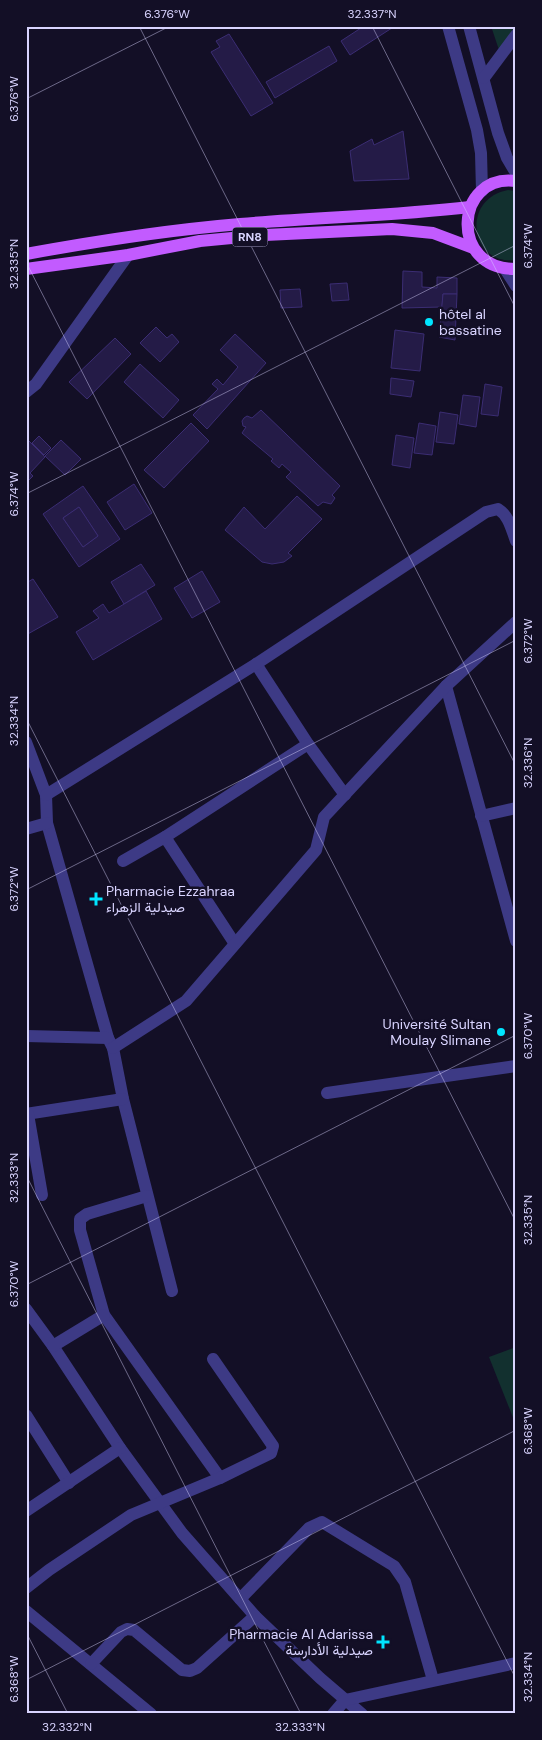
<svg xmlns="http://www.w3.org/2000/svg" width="542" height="1740" viewBox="0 0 542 1740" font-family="'DM Sans',Vazirmatn,sans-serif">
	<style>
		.green { fill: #12302f }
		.building { fill: #241b47; stroke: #3b2d73; fill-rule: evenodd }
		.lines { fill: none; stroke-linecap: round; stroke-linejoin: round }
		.minor { stroke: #3d3a85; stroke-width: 12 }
		.major { stroke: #c25bff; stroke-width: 12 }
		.ticks { fill: none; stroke: #d9d4ff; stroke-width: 1; stroke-opacity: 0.45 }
		.poi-dot { fill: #00e5ff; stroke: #130f26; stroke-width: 2 }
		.labels { text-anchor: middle; stroke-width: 5; stroke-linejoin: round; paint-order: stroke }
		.shield { fill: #130f26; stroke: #9e99be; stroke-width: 1 }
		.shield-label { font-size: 12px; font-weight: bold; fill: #d9d4ff }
		.poi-label { font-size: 14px; fill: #d9d4ff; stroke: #130f26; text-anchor: start }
		.neatline { fill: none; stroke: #d9d4ff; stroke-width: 2 }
		.ticks-label { font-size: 12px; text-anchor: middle; fill: #d9d4ff }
	</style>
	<rect width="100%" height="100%" fill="#130f26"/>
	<g class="green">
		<path d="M 491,26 L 516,26 L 516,41 L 501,56 Z"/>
		<path d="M 508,190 L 516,191 L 516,260 C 470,266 460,199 508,190 Z"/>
		<path d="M 516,1347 L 516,1425 L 489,1357 Z"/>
	</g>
	<g class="building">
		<path d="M 364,26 L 395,26 L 350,55 L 341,41 Z"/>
		<path d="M 229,34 L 273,103 L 251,116 L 211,52 L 220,47 L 216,41 Z"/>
		<path d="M 329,46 L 337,61 L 275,98 L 266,82 Z"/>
		<path d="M 403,131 L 409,179 L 354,181 L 350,151 L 372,139 L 374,145 Z"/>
		<path d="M 403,271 L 422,272 L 422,287 L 437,288 L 437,277 L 457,278 L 457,294 L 443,294 L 442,307 L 402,308 Z"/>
		<path d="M 347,283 L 349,300 L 332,301 L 330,284 Z"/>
		<path d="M 300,289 L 302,307 L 281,308 L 280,290 Z"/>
		<path d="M 443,294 L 457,294 L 455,340 L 439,337 Z"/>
		<path d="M 156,327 L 167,338 L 172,334 L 179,342 L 160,362 L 140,343 Z"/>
		<path d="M 395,330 L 424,334 L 420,371 L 391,368 Z"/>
		<path d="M 235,334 L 266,363 L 207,429 L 193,415 L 218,389 L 212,384 L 217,379 L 223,385 L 238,367 L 220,350 Z"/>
		<path d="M 115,338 L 131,354 L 87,399 L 69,382 Z"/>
		<path d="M 140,364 L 179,400 L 163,418 L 124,382 Z"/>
		<path d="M 391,378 L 414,381 L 411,397 L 390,394 Z"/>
		<path d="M 485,384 L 502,387 L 498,416 L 481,414 Z"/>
		<path d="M 463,395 L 480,397 L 476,427 L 459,424 Z"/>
		<path d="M 261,410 L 340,486 L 332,495 L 335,498 L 331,504 L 323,502 L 318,506 L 286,477 L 291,472 L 282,464 L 279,468 L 271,461 L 273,459 L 242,433 L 246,427 L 243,426 L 242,421 L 244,418 L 247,416 L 252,418 Z"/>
		<path d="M 440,412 L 458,415 L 454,444 L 436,442 Z"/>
		<path d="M 191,423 L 209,441 L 164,488 L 144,470 Z"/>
		<path d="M 419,423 L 436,426 L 432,455 L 414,453 Z"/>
		<path d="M 396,435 L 414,438 L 410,468 L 392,465 Z"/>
		<path d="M 39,436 L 51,448 L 44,455 L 32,443 Z"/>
		<path d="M 61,440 L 81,459 L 65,475 L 45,456 Z"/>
		<path d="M 29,441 L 45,457 L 30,473 L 33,476 L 26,483 L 26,445 Z"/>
		<path d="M 134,484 L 152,513 L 125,530 L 107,502 Z"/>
		<path d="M 83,486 L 120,539 L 79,567 L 43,514 ZM 79,507 L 98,536 L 83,547 L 63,518 Z"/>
		<path d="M 297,496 L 322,519 L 288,553 L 292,556 L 284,562 L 272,564 L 262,562 L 225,530 L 244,507 L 265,529 Z"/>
		<path d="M 79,507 L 98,536 L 83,547 L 63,518 Z"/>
		<path d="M 141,564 L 155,585 L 124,604 L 111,582 Z"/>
		<path d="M 202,571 L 220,602 L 192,618 L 174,588 Z"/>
		<path d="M 33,579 L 58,617 L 26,635 L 26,583 Z"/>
		<path d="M 146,591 L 162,619 L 93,660 L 76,632 L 99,618 L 93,611 L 103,604 L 109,613 Z"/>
	</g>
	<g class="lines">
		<g class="minor">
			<path d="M 448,26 L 477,130 L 481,153 L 482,191"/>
			<path d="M 469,26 L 498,133 L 507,158 L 516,173"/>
			<path d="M 484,78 L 516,35"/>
			<path d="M 505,269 L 516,286"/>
			<path d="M 26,392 L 36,384 L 128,255"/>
			<path d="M 256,664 L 308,744 L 345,795"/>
			<path d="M 446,686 L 516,941"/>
			<path d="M 26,742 L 46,795 L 47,823 L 108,1038 L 113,1048 L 123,1099 L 172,1291"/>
			<path d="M 46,795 L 256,664 L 486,512 L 498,509 C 509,516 511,528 516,541"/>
			<path d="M 481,816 L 516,808"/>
			<path d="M 26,829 L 47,823"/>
			<path d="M 165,837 L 308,744"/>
			<path d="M 123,861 L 165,837 L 235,944"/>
			<path d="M 26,1036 L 108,1038"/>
			<path d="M 113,1048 L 186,1001 L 316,850 L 324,817 L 446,686 L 516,622"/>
			<path d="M 327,1093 L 516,1066"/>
			<path d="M 26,1114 L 123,1099"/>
			<path d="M 28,1114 L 42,1195"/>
			<path d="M 147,1196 L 87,1214 L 80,1219 L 80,1230 L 104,1315 L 220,1478"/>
			<path d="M 26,1309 L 53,1346 L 120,1448 L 182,1533 L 255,1616 L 320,1678 L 362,1714"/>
			<path d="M 53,1346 L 104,1315"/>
			<path d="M 26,1415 L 69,1483"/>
			<path d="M 26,1511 L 120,1448"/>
			<path d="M 26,1588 L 49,1570 L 131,1515 L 220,1478 L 271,1453 L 273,1446 L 213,1359"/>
			<path d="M 240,1599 L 309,1528 L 322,1522 L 394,1566 L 405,1582 L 433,1680"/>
			<path d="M 26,1611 L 151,1714"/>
			<path d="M 91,1664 L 121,1632 L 127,1629 L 134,1630 L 182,1670 L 190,1671 L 197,1668 L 255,1616"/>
			<path d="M 333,1714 L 345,1700 L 516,1663"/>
		</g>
		<g class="major">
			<path d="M 516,181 C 455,173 448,270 516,269"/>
			<path d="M 26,254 C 97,241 168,230 240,224 C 317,217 394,216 470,207"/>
			<path d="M 26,269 L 128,255 L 200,241 L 265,235 L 392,229 L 433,233 L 473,248"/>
		</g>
	</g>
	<path class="ticks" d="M 139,26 L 516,766M 372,26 L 516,309M 26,99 L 170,26M 26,262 L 516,1222M 26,494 L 516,245M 26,718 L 516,1679M 26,890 L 516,640M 26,1175 L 301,1714M 26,1285 L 516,1035M 26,1632 L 68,1714M 26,1680 L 516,1430"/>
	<g class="poi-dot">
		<circle cx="429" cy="322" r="5"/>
		<path d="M93.5 891.5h5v5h5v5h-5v5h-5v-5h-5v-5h5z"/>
		<circle cx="501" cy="1032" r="5"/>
		<path d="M380.5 1634.5h5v5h5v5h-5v5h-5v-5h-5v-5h5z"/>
	</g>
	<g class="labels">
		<rect class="shield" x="232.5" y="227.5" width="35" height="19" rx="4"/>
		<g class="shield-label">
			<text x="250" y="241">RN8</text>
		</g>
		<g class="poi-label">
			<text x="439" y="319">hôtel al<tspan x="439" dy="16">bassatine</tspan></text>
			<text x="106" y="896">Pharmacie Ezzahraa<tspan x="106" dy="16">صيدلية الزهراء</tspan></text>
			<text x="491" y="1029" text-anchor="end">Université Sultan<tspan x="491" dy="16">Moulay Slimane</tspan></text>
			<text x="373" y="1639" text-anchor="end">Pharmacie Al Adarissa<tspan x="373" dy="16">صيدلية الأدارسة</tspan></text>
		</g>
	</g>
	<rect width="542" height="1740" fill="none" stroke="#130f26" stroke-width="55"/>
	<rect x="28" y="28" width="486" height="1684" class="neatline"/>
	<g class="ticks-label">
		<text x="167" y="18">6.376°W</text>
		<text x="372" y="18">32.337°N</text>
		<text transform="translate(14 99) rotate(-90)" y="4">6.376°W</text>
		<text transform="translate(528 246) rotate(-90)" y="4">6.374°W</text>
		<text transform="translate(14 264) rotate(-90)" y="4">32.335°N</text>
		<text transform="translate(14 494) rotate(-90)" y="4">6.374°W</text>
		<text transform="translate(528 641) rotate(-90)" y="4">6.372°W</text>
		<text transform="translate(14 721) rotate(-90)" y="4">32.334°N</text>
		<text transform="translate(528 763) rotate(-90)" y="4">32.336°N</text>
		<text transform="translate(14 889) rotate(-90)" y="4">6.372°W</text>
		<text transform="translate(528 1036) rotate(-90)" y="4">6.370°W</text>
		<text transform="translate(14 1178) rotate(-90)" y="4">32.333°N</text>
		<text transform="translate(528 1220) rotate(-90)" y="4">32.335°N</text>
		<text transform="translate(14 1284) rotate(-90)" y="4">6.370°W</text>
		<text transform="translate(528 1431) rotate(-90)" y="4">6.368°W</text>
		<text transform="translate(528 1677) rotate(-90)" y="4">32.334°N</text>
		<text transform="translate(14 1679) rotate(-90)" y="4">6.368°W</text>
		<text x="67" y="1731">32.332°N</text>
		<text x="300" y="1731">32.333°N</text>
	</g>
</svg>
